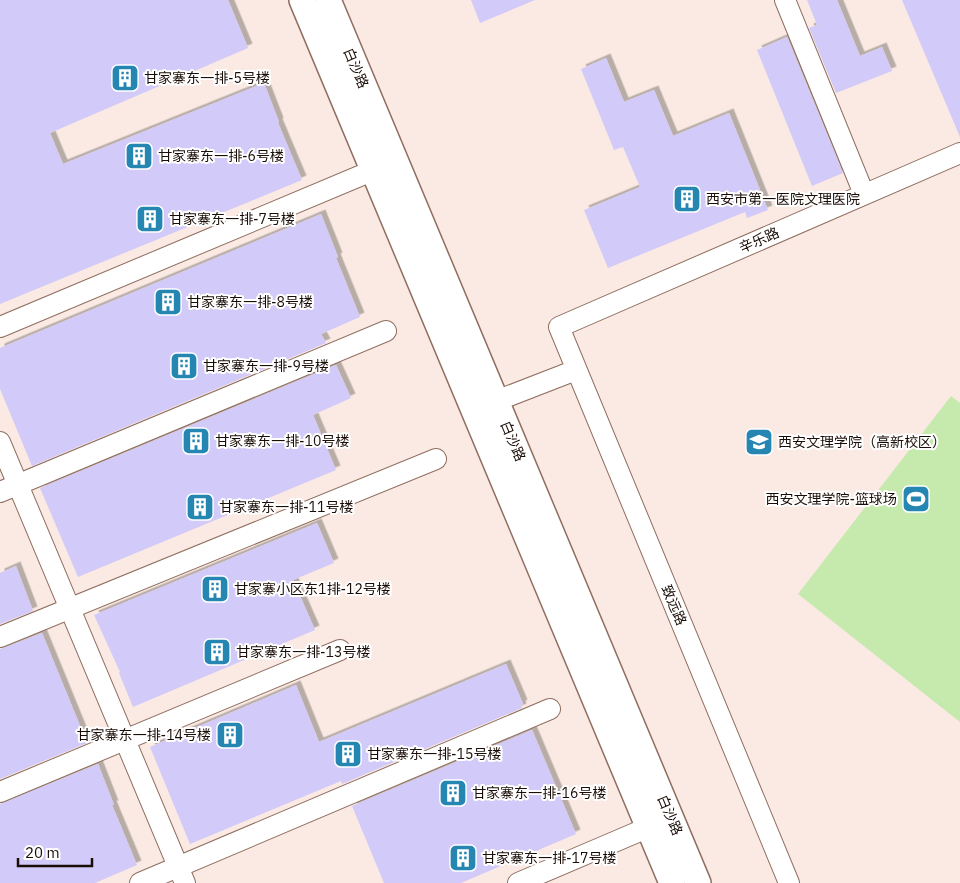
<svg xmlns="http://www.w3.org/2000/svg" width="960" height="883" viewBox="0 0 960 883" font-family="'IBM Plex Sans','Noto Sans SC',sans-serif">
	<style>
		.green { fill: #c6e9ae }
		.building { fill: #d2caf8; filter: url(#shadow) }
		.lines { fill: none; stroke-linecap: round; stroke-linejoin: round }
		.minor-casing { stroke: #8f6e5f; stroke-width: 22 }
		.tertiary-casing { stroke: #8f6e5f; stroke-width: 28 }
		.minor { stroke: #fff; stroke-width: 20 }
		.tertiary { stroke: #fff; stroke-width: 25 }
		.labels { text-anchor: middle; stroke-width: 4; stroke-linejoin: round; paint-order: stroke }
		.street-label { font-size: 14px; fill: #1a0d08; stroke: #fff }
		.poi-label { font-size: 14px; fill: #1a0d08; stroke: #fff; text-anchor: start }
	</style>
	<defs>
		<filter id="shadow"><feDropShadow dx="4.5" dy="-4.5" stdDeviation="0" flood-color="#0004"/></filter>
	</defs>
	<rect width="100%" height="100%" fill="#faeae3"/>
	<path class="green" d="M 951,396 L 960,403 L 960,722 L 798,594 Z"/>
	<g class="building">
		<path d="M 0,0 L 228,0 L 248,48 L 50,133 L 63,164 L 264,83 L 279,122 L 278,123 L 302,180 L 0,304 Z"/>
		<path d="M 471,0 L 535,0 L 480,23 Z"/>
		<path d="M 807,0 L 837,0 L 860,56 L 882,47 L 892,71 L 836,93 L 809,28 L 817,25 Z"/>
		<path d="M 902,0 L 960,0 L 960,137 Z"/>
		<path d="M 787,37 L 843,173 L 812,186 L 757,50 Z"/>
		<path d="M 606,58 L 624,102 L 654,90 L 673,136 L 729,113 L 768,210 L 747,218 L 745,212 L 608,268 L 584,210 L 640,187 L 623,147 L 614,150 L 581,69 Z"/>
		<path d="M 321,214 L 338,257 L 336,258 L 360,317 L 321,334 L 326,343 L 32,466 L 0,389 L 0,348 Z"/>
		<path d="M 336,365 L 351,398 L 313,415 L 336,470 L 78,577 L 40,488 Z"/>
		<path d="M 317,523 L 334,563 L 293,580 L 315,630 L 133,707 L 119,673 L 120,672 L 94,615 Z"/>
		<path d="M 16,566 L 33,611 L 0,624 L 0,573 Z"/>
		<path d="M 42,633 L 87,743 L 0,779 L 0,649 Z"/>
		<path d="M 506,664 L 523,704 L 521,705 L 522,708 L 342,784 L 341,781 L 190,844 L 150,747 L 296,685 L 319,742 Z"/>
		<path d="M 532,730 L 576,834 L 461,883 L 384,883 L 352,806 Z"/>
		<path d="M 98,764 L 114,805 L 112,805 L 137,865 L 95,883 L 0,883 L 0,804 Z"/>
	</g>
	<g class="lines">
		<defs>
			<g id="minor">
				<path d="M 785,0 L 864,194"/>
				<path d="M 0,327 L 374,170"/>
				<path d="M 496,401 L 576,370"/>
				<path d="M 0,442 L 185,883"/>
				<path d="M 0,492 L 386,331"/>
				<path d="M 0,637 L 436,459"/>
				<path d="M 0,792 L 340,650"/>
				<path d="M 140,883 L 550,709"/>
				<path d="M 518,883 L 661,822"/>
				<path d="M 789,883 L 559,327 L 960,153"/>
			</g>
			<g id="tertiary">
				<path d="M 302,0 L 672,883"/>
				<path d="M 328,0 L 698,883"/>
			</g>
		</defs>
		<use href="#minor" class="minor-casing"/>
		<use href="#tertiary" class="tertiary-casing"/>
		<use href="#minor" class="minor"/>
		<use href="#tertiary" class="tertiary"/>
	</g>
	<defs>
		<symbol id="building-square" viewBox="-11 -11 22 22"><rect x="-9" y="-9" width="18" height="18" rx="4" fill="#2686b2" stroke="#fff"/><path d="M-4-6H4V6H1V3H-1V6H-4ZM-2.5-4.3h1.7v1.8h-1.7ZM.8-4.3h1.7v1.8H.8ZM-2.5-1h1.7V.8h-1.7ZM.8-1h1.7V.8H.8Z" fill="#fff"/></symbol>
		<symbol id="university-square" viewBox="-11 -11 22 22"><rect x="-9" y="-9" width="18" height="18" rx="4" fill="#2686b2" stroke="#fff"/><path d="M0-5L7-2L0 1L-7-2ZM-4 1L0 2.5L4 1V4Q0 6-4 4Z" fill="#fff"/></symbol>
		<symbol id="stadium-square" viewBox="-11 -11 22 22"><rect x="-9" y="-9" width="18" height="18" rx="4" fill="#2686b2" stroke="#fff"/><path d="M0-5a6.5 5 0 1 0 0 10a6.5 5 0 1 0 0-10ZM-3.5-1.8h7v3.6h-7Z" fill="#fff"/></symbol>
	</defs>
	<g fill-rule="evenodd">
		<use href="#building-square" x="109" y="62" width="32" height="32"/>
		<use href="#building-square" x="123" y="140" width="32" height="32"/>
		<use href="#building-square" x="671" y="183" width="32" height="32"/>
		<use href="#building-square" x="134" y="203" width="32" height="32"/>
		<use href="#building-square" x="152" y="286" width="32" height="32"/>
		<use href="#building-square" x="168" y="350" width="32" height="32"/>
		<use href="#building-square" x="180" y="425" width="32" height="32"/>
		<use href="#university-square" x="743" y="426" width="32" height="32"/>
		<use href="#stadium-square" x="900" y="483" width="32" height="32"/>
		<use href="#building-square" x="184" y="491" width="32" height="32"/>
		<use href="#building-square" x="199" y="573" width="32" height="32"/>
		<use href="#building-square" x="201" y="636" width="32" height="32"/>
		<use href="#building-square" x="214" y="719" width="32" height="32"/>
		<use href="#building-square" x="332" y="738" width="32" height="32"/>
		<use href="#building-square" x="437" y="777" width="32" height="32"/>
		<use href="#building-square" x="447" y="842" width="32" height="32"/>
	</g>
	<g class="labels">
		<g class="street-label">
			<text transform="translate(356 68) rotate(67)" y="5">白沙路</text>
			<text transform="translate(759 240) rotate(-24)" y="5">辛乐路</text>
			<text transform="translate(513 441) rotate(67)" y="5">白沙路</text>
			<text transform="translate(674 605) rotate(67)" y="5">致远路</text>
			<text transform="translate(670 815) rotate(67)" y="5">白沙路</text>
		</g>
		<g class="poi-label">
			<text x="144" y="83">甘家寨东一排-5号楼</text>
			<text x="158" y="161">甘家寨东一排-6号楼</text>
			<text x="706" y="204">西安市第一医院文理医院</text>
			<text x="169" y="224">甘家寨东一排-7号楼</text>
			<text x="187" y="307">甘家寨东一排-8号楼</text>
			<text x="203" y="371">甘家寨东一排-9号楼</text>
			<text x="215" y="446">甘家寨东一排-10号楼</text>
			<text x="778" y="447">西安文理学院（高新校区）</text>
			<text x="897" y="504" text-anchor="end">西安文理学院-篮球场</text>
			<text x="219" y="512">甘家寨东一排-11号楼</text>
			<text x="234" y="594">甘家寨小区东1排-12号楼</text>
			<text x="236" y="657">甘家寨东一排-13号楼</text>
			<text x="211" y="740" text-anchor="end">甘家寨东一排-14号楼</text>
			<text x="367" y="759">甘家寨东一排-15号楼</text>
			<text x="472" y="798">甘家寨东一排-16号楼</text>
			<text x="482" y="863">甘家寨东一排-17号楼</text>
		</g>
	</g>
	<path d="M18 858v8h74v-8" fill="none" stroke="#1a0d08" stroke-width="2.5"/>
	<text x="25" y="858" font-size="15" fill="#1a0d08" stroke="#ffffff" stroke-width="4" paint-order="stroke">20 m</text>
</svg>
